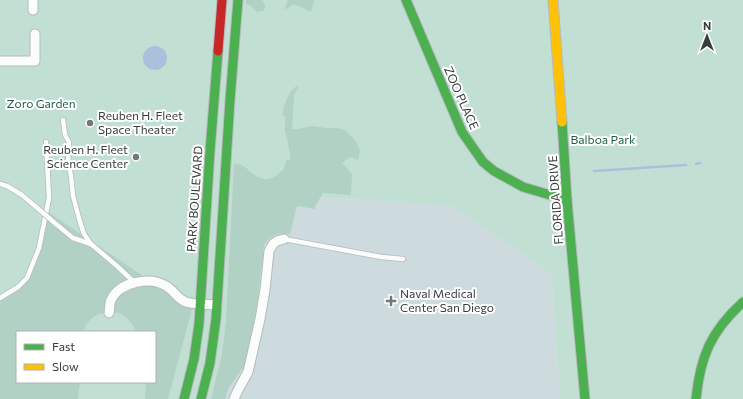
<svg xmlns="http://www.w3.org/2000/svg" width="743" height="399" viewBox="0 0 743 399" font-family="Commissioner,sans-serif">
	<style>
		.built { fill: #cddbde }
		.green { fill: #c2dfd3; fill-rule: evenodd }
		.forest { fill: #b1d1c4 }
		.water { fill: #abc0dd }
		.lines { fill: none; stroke-linecap: round; stroke-linejoin: round }
		.stream { stroke: #abc0dd; stroke-width: 2.5 }
		.lane-casing { stroke: #b6babc; stroke-width: 6 }
		.street-casing { stroke: #b6babc; stroke-width: 11 }
		.fast-casing { stroke: #b6babc; stroke-width: 11 }
		.slow-casing { stroke: #b6babc; stroke-width: 11 }
		.jam-casing { stroke: #b6babc; stroke-width: 11 }
		.lane { stroke: #fbfcfc; stroke-width: 4.5 }
		.street { stroke: #fbfcfc; stroke-width: 9 }
		.fast { stroke: #4caf50; stroke-width: 9 }
		.slow { stroke: #ffc107; stroke-width: 9 }
		.jam { stroke: #c62828; stroke-width: 9 }
		.lane-bridge-casing { stroke: #b6babc; stroke-width: 6; stroke-linecap: butt }
		.lane-bridge { stroke: #fbfcfc; stroke-width: 4.5 }
		.poi-dot { fill: #73787a; stroke: #fff; stroke-width: 1.5 }
		.labels { text-anchor: middle; stroke-width: 4; stroke-linejoin: round; paint-order: stroke }
		.street-label { font-size: 12px; fill: #373c3d; stroke: #fff }
		.park-label { font-size: 12px; fill: #1e5e45; stroke: #fff }
		.poi-label { font-size: 12px; fill: #373c3d; stroke: #fff; text-anchor: start }
	</style>
	<rect width="100%" height="100%" fill="#e2e8ea"/>
	<path class="built" d="M 238,196 L 309,197 L 416,203 L 453,207 L 503,240 L 551,274 L 560,399 L 212,399 L 226,328 Z"/>
	<path class="green" d="M 0,0 L 743,0 L 743,399 L 560,399 L 551,274 L 503,240 L 453,207 L 416,203 L 309,197 L 238,196 L 226,328 L 212,399 L 0,399 ZM 17,332 L 155,332 L 155,382 L 17,382 Z"/>
	<g class="forest">
		<path d="M 246,0 L 262,0 C 264,4 267,6 263,11 L 257,12 L 250,5 L 246,4 Z"/>
		<path d="M 288,0 L 314,0 L 311,12 L 294,4 L 284,10 Z"/>
		<path d="M 297,86 L 298,87 L 294,95 L 292,129 L 298,129 L 312,126 L 326,128 L 337,128 L 344,130 L 355,140 L 360,151 L 358,160 L 350,157 L 342,163 L 352,174 L 351,195 L 323,193 L 315,206 L 315,209 L 297,206 L 290,234 C 277,233 271,234 264,245 L 258,298 L 247,362 L 228,389 L 225,399 L 211,399 L 222,353 L 226,321 L 234,164 C 237,164 240,164 243,166 C 247,168 250,172 253,174 C 262,181 271,181 279,173 C 284,170 286,166 286,160 L 290,160 L 290,153 L 286,134 L 285,134 L 285,116 L 282,115 C 284,105 288,91 297,86 Z"/>
		<path d="M 45,210 L 192,309 L 168,399 L 145,399 L 146,382 L 155,382 L 155,332 L 136,332 C 133,324 127,316 119,313 C 116,312 112,312 109,313 C 96,313 88,318 83,332 L 17,332 L 17,382 L 80,382 L 78,399 L 0,399 L 0,296 L 27,278 L 37,252 Z"/>
	</g>
	<circle class="water" cx="155" cy="58" r="12"/>
	<g class="lines">
		<g class="stream">
			<path d="M 696,164 L 700,163"/>
			<path d="M 594,171 L 686,165"/>
		</g>
		<defs>
			<g id="lane">
				<path d="M 63,120 L 65,135 L 69,142 L 68,163 L 71,176 L 73,196 L 80,222 L 84,234 L 91,244 L 117,266 L 135,283"/>
				<path d="M 0,184 L 7,186 L 22,195"/>
				<path d="M 56,224 L 73,238 L 91,244"/>
				<path d="M 284,239 L 381,257 L 403,259"/>
				<path d="M 0,298 L 18,287 L 27,278 L 39,248 L 49,198 L 46,142"/>
			</g>
			<g id="street">
				<path d="M 33,10 L 33,0"/>
				<path d="M 0,61 L 35,61 L 35,34"/>
				<path d="M 109,313 C 110,309 109,304 111,300 C 119,282 150,276 166,286 C 174,290 177,299 186,302 C 195,305 207,304 217,305"/>
				<path d="M 234,399 L 238,390 L 248,372 L 260,319 L 265,290 L 269,251 L 273,244 L 277,241 L 284,239"/>
			</g>
			<g id="fast">
				<path d="M 406,0 L 462,132 L 483,162 L 494,171 L 523,187 L 567,200"/>
				<path d="M 562,122 L 567,200 L 585,399"/>
				<path d="M 184,399 L 194,359 L 199,324 L 210,151 L 218,51"/>
				<path d="M 201,399 L 210,363 L 216,319 L 230,100 L 238,0"/>
				<path d="M 696,399 C 700,357 711,331 743,302"/>
			</g>
			<path id="slow" d="M 553,0 L 562,122"/>
			<path id="jam" d="M 218,51 L 222,0"/>
		</defs>
		<use href="#lane" class="lane-casing"/>
		<use href="#street" class="street-casing"/>
		<use href="#fast" class="fast-casing"/>
		<use href="#slow" class="slow-casing"/>
		<use href="#jam" class="jam-casing"/>
		<use href="#lane" class="lane"/>
		<use href="#street" class="street"/>
		<use href="#fast" class="fast"/>
		<use href="#slow" class="slow"/>
		<use href="#jam" class="jam"/>
		<defs>
			<path id="lane-bridge" d="M 22,195 L 56,224"/>
		</defs>
		<use href="#lane-bridge" class="lane-bridge-casing"/>
		<use href="#lane-bridge" class="lane-bridge"/>
	</g>
	<g class="poi-dot">
		<circle cx="90" cy="123" r="4"/>
		<circle cx="136" cy="157" r="4"/>
		<path d="M389 295h4v4h4v4h-4v4h-4v-4h-4v-4h4z"/>
	</g>
	<g class="labels">
		<g class="street-label">
			<text transform="translate(461 98) rotate(66)" y="4">ZOO PLACE</text>
			<text transform="translate(195 199) rotate(-86)" y="4">PARK BOULEVARD</text>
			<text transform="translate(556 200) rotate(-94)" y="4">FLORIDA DRIVE</text>
		</g>
		<g class="park-label">
			<text x="41" y="108">Zoro Garden</text>
			<text x="603" y="144">Balboa Park</text>
		</g>
		<g class="poi-label">
			<text x="98" y="120">Reuben H. Fleet<tspan x="98" dy="14">Space Theater</tspan></text>
			<text x="128" y="154" text-anchor="end">Reuben H. Fleet<tspan x="128" dy="14">Science Center</tspan></text>
			<text x="400" y="298">Naval Medical<tspan x="400" dy="14">Center San Diego</tspan></text>
		</g>
	</g>
	<rect x="16" y="331" width="140" height="52" fill="#ffffff" stroke="#afb1b1"/>
	<rect x="24" y="344" width="20" height="6" fill="#4caf50" stroke="#afb1b1"/>
	<text x="52" y="351" font-size="12" fill="#373c3d">Fast</text>
	<rect x="24" y="364" width="20" height="6" fill="#ffc107" stroke="#afb1b1"/>
	<text x="52" y="371" font-size="12" fill="#373c3d">Slow</text>
	<g transform="translate(707 36)" stroke="#ffffff" stroke-width="3" paint-order="stroke">
	<path d="M0-3L7 15L0 10L-7 15Z" fill="#373c3d"/>
	<text y="-6" font-size="11" font-weight="bold" text-anchor="middle" fill="#373c3d">N</text>
	</g>
</svg>
